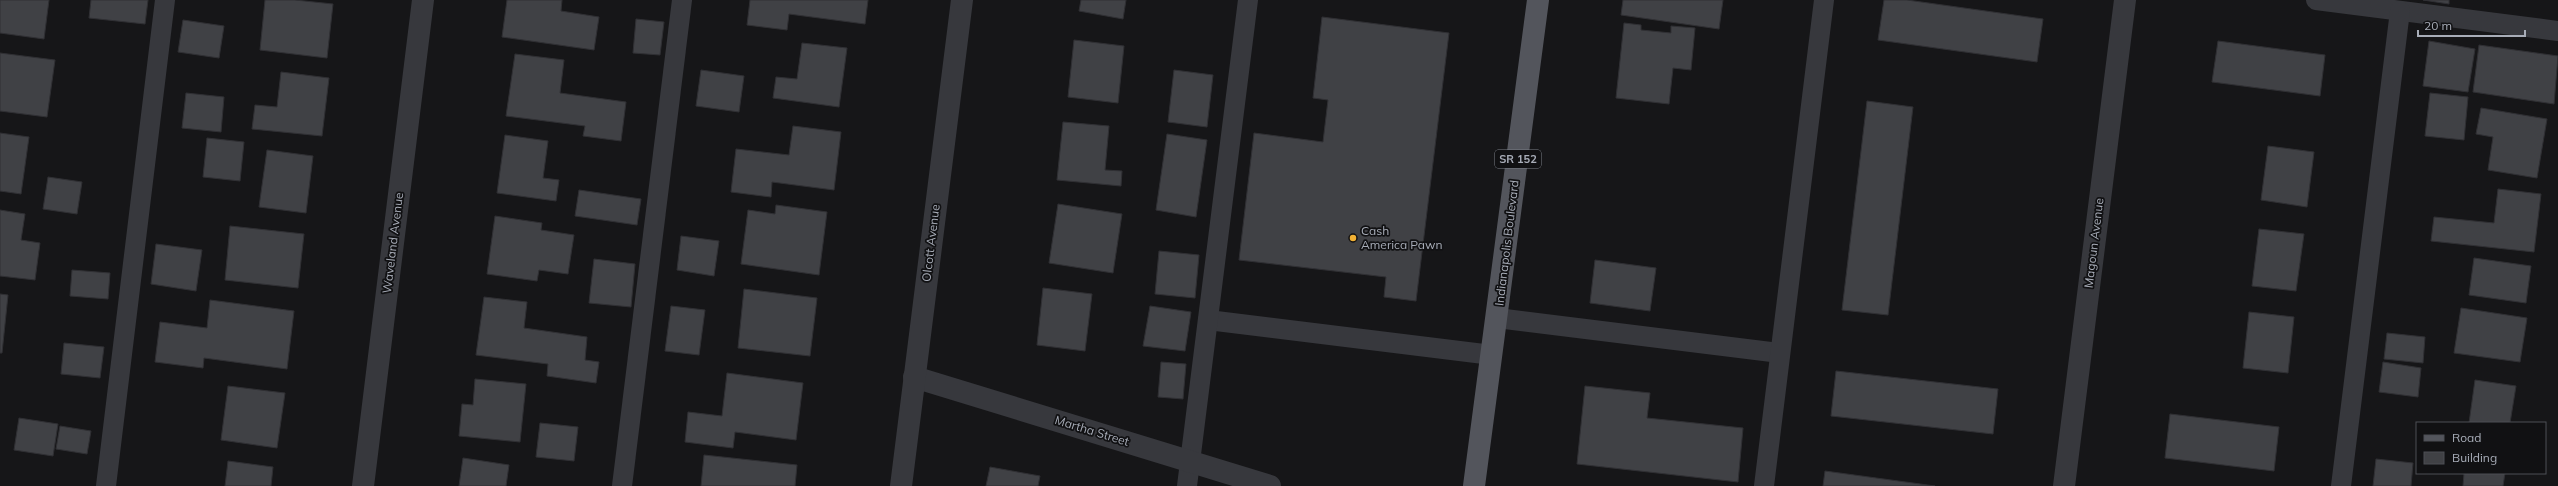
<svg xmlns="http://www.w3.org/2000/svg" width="2558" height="486" viewBox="0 0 2558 486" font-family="Mulish,sans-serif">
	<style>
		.building { fill: #404145; stroke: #303034 }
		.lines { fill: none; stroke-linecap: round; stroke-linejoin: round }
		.lane { stroke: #37383d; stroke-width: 20 }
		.street { stroke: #37383d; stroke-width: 22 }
		.primary { stroke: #53555c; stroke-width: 22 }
		.poi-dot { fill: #f2b134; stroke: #111113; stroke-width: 1.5 }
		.labels { text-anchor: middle; stroke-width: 3.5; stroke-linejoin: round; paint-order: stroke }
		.shield { fill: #111113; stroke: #7b7e86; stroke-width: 1 }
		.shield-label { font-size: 11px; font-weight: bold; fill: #a8adb8 }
		.poi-label { font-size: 12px; fill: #a8adb8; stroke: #111113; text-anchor: start }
		.street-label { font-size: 12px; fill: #a8adb8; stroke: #111113 }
	</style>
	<rect width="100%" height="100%" fill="#161618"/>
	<g class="building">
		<path d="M 0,0 L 49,0 L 44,39 L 0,33 Z"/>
		<path d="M 91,0 L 148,0 L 145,24 L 89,18 Z"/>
		<path d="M 265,0 L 295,0 L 333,4 L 327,58 L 260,50 Z"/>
		<path d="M 507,0 L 562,0 L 561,11 L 599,17 L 594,50 L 502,37 Z"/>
		<path d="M 750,0 L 868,0 L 865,24 L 789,14 L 787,30 L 747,25 Z"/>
		<path d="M 1081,0 L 1126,0 L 1123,19 L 1079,11 Z"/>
		<path d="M 1623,0 L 1723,0 L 1719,29 L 1621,15 Z"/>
		<path d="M 1884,0 L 1907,0 L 2043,19 L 2037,62 L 1878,40 Z"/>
		<path d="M 2423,0 L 2449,0 L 2449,4 Z"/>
		<path d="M 1322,17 L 1449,33 L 1416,301 L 1384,297 L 1386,277 L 1239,260 L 1254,133 L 1323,142 L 1328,100 L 1313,98 Z"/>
		<path d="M 636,19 L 664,22 L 660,55 L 633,53 Z"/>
		<path d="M 183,20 L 224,26 L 219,58 L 178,52 Z"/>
		<path d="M 1624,23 L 1641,25 L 1641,30 L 1671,33 L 1671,26 L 1695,28 L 1691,70 L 1673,68 L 1669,104 L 1616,98 Z"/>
		<path d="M 1074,40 L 1124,46 L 1118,103 L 1068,97 Z"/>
		<path d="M 2218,41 L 2325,55 L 2320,96 L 2212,82 Z"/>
		<path d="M 2429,41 L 2475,49 L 2468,92 L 2423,86 Z"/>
		<path d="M 802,43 L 847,48 L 839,107 L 773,98 L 776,77 L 797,79 Z"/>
		<path d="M 2479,45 L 2558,56 L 2554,104 L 2473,92 Z"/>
		<path d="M 0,53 L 55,60 L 47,117 L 0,111 Z"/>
		<path d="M 515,54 L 564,60 L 560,93 L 626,102 L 621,141 L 583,136 L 585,126 L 506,116 Z"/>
		<path d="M 701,70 L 744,76 L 739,112 L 696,106 Z"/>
		<path d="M 1174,70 L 1213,75 L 1207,127 L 1168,122 Z"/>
		<path d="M 281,72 L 329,78 L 322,136 L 252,129 L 255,105 L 277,107 Z"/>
		<path d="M 186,93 L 224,97 L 221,132 L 182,128 Z"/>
		<path d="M 2430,93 L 2468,97 L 2464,140 L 2425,136 Z"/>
		<path d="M 1867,101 L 1913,107 L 1888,315 L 1842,310 Z"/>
		<path d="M 2481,108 L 2547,119 L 2537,178 L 2488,170 L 2493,137 L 2476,134 Z"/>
		<path d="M 1063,122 L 1109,126 L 1105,170 L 1122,171 L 1121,186 L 1057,180 Z"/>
		<path d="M 793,126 L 841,132 L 834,190 L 772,182 L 771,197 L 731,192 L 736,149 L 789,155 Z"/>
		<path d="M 0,133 L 29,137 L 21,194 L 0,191 Z"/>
		<path d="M 1167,134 L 1207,140 L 1196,217 L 1156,210 Z"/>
		<path d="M 505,135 L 548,141 L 543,178 L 559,180 L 556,201 L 497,193 Z"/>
		<path d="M 207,138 L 244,142 L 240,181 L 203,177 Z"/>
		<path d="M 2268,146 L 2314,152 L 2307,207 L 2261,200 Z"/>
		<path d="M 267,150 L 313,156 L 306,213 L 259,207 Z"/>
		<path d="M 48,177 L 82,182 L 77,214 L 43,209 Z"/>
		<path d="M 2498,189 L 2541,194 L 2534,252 L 2431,241 L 2434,217 L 2494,223 Z"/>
		<path d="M 579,190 L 641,199 L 637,225 L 575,216 Z"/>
		<path d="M 1058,204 L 1122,214 L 1113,273 L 1049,263 Z"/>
		<path d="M 776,205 L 827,212 L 819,275 L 741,264 L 748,210 L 775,214 Z"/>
		<path d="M 0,210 L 25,214 L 21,240 L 40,243 L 35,280 L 0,276 Z"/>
		<path d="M 495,216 L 542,223 L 541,230 L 574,235 L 568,274 L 539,270 L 537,281 L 487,274 Z"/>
		<path d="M 230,226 L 304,234 L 298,288 L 225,280 Z"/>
		<path d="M 2259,229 L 2304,234 L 2296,291 L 2252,286 Z"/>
		<path d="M 681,236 L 719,241 L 714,276 L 677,270 Z"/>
		<path d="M 156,244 L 202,250 L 196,291 L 151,284 Z"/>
		<path d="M 1159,251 L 1199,255 L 1195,298 L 1155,294 Z"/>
		<path d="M 2474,258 L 2531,266 L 2526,303 L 2469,295 Z"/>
		<path d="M 594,259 L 635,264 L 631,307 L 589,303 Z"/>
		<path d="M 1595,260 L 1656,268 L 1650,311 L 1590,303 Z"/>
		<path d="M 72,270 L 110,273 L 108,299 L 70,296 Z"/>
		<path d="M 1043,288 L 1092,294 L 1085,351 L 1037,345 Z"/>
		<path d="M 744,289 L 817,298 L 810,356 L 738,348 Z"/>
		<path d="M 0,294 L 8,295 L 2,353 L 0,353 Z"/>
		<path d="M 484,297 L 527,302 L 524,328 L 587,337 L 585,360 L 599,362 L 596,383 L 547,376 L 548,364 L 476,355 Z"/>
		<path d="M 210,300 L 294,311 L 287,369 L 204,358 L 203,368 L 155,362 L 160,322 L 207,328 Z"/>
		<path d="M 671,306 L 705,310 L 699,355 L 665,351 Z"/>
		<path d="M 1150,306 L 1191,312 L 1185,351 L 1143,346 Z"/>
		<path d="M 2461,308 L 2527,318 L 2520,362 L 2454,353 Z"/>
		<path d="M 2249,312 L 2294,317 L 2288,373 L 2243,368 Z"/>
		<path d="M 2387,333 L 2425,337 L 2423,363 L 2384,359 Z"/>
		<path d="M 64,343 L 104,347 L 100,378 L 61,374 Z"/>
		<path d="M 1161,362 L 1186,364 L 1183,399 L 1158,397 Z"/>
		<path d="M 2383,362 L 2421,368 L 2418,397 L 2379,392 Z"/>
		<path d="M 1836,371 L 1998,389 L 1993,434 L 1831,416 Z"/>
		<path d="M 727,373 L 803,383 L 796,440 L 735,432 L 733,448 L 685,442 L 688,412 L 722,416 Z"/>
		<path d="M 475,379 L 526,384 L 520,442 L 459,436 L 462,404 L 473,405 Z"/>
		<path d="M 2475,380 L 2516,386 L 2510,423 L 2469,423 Z"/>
		<path d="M 228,386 L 285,393 L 277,448 L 221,440 Z"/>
		<path d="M 1585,386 L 1650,393 L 1647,418 L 1743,428 L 1738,482 L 1577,464 Z"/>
		<path d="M 2170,414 L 2279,427 L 2274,471 L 2165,458 Z"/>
		<path d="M 19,418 L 58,424 L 53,456 L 14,450 Z"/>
		<path d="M 540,423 L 578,427 L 574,461 L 536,457 Z"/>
		<path d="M 60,426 L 91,431 L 87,454 L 56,449 Z"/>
		<path d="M 704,455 L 797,465 L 795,486 L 701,486 Z"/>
		<path d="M 463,458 L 509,465 L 506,486 L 459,486 Z"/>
		<path d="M 2376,459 L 2413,463 L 2411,486 L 2373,486 Z"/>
		<path d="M 228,461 L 273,467 L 271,486 L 225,486 Z"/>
		<path d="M 990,467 L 1040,476 L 1038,486 L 986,486 Z"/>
		<path d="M 1825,471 L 1935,486 L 1823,486 Z"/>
		<path d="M 2464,473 L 2505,473 L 2503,486 L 2463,486 Z"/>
	</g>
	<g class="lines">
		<g class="lane">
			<path d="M 2316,0 L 2558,31"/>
			<path d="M 1497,318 L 1780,353"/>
			<path d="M 1208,320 L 1492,355"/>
			<path d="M 106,486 L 165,0"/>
			<path d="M 622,486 L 682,0"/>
			<path d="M 1187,486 L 1248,0"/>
			<path d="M 1764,486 L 1824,0"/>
			<path d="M 2341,486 L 2400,11"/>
		</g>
		<g class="street">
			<path d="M 914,377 L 1270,486"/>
			<path d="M 363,486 L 423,0"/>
			<path d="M 901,486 L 962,0"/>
			<path d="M 2064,486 L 2125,0"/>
		</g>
		<path class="primary" d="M 1474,486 L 1538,0"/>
	</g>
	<circle class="poi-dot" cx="1353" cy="238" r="4"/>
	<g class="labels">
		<rect class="shield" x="1495" y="150" width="46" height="18" rx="3"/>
		<g class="shield-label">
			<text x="1518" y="163">SR 152</text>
		</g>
		<g class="poi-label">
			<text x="1361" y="235">Cash<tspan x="1361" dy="14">America Pawn</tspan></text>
		</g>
		<g class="street-label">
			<text transform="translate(393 243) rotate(-83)" y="4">Waveland Avenue</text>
			<text transform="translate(931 243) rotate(-83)" y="4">Olcott Avenue</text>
			<text transform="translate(1507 243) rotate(-83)" y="4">Indianapolis Boulevard</text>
			<text transform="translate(2094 243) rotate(-83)" y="4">Magoun Avenue</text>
			<text transform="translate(1092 431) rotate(17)" y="4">Martha Street</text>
		</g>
	</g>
	<rect x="2416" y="422" width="130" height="52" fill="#111113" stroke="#4d4f55"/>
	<rect x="2424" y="435" width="20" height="6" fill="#53555c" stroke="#4d4f55"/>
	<text x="2452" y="442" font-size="12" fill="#a8adb8">Road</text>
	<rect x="2424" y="452" width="20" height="12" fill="#404145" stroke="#4d4f55"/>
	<text x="2452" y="462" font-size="12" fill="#a8adb8">Building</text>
	<path d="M2418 30v6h107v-6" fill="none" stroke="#a8adb8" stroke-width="2"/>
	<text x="2424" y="30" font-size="12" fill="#a8adb8" stroke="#111113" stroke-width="3" paint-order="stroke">20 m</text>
</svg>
